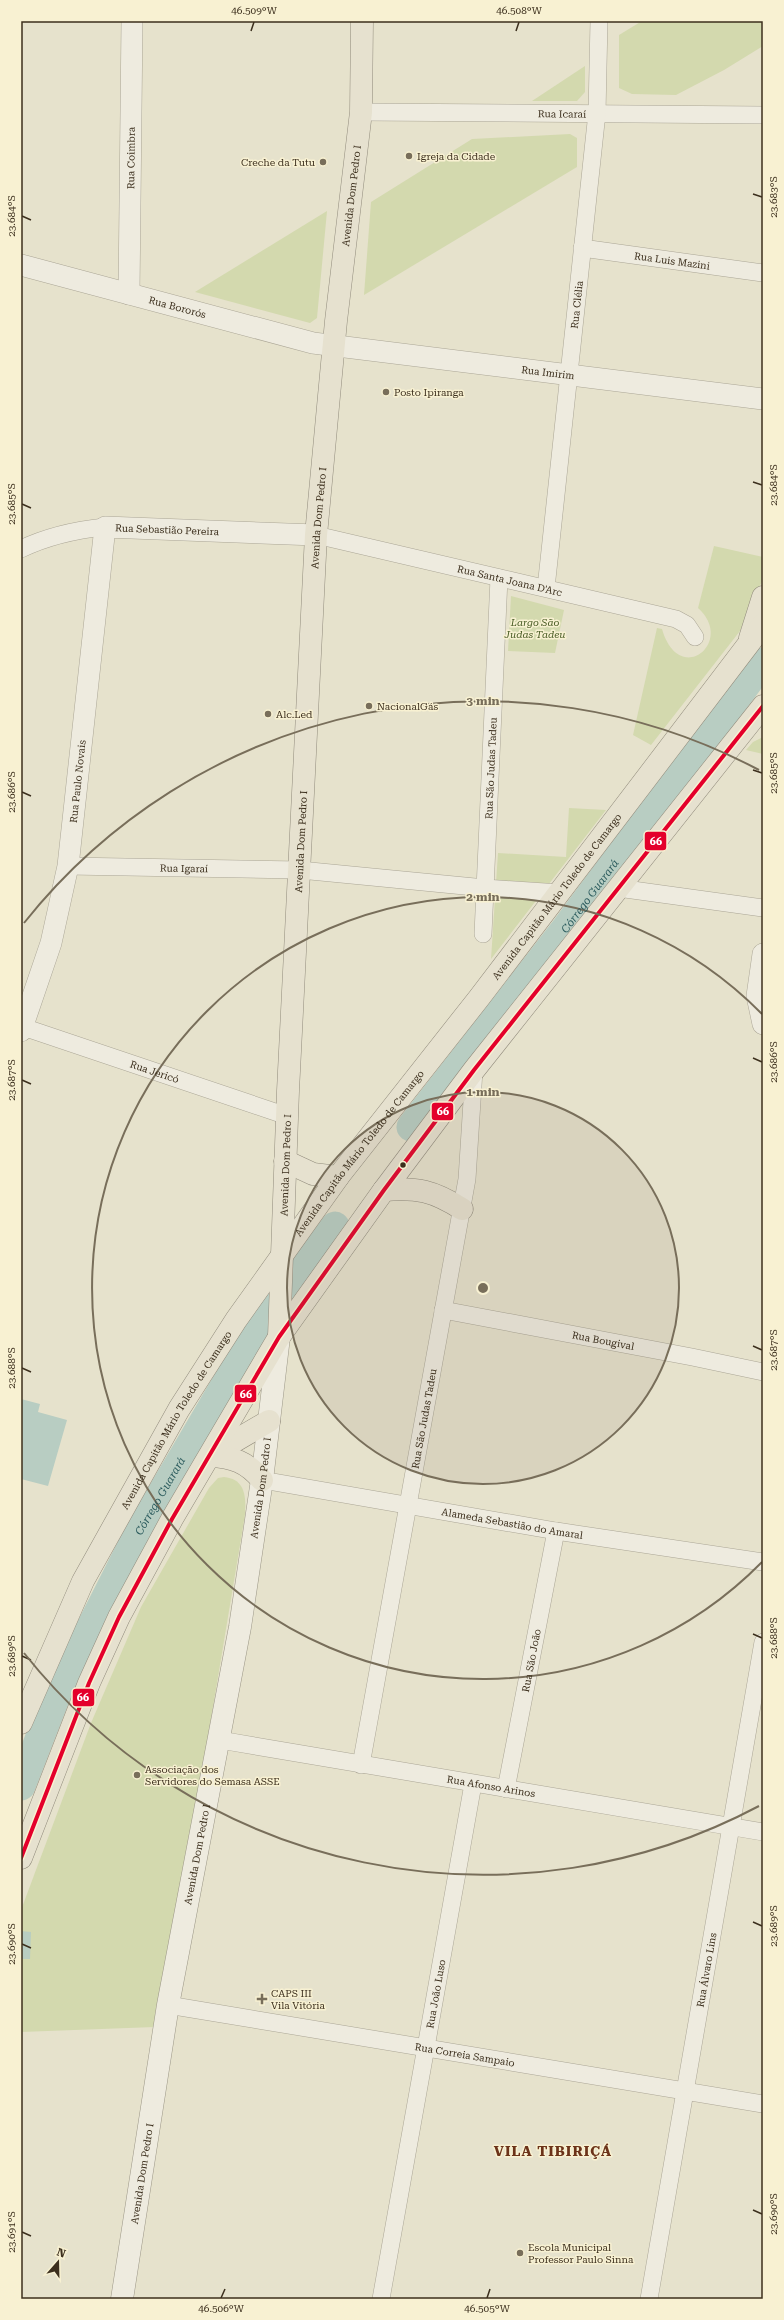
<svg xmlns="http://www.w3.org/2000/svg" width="784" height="2320" viewBox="0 0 784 2320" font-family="'Roboto Serif',serif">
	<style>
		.green { fill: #d3d9ae }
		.water { fill: #b8cdc2 }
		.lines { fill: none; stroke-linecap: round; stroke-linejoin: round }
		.river { stroke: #b8cdc2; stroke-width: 29 }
		.minor-casing { stroke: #aba696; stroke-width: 18 }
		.tertiary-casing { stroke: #aba696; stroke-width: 22 }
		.secondary-casing { stroke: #9b9686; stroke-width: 23 }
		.primary-casing { stroke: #918b7c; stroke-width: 23 }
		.minor { stroke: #eeebdf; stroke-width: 17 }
		.tertiary { stroke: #eeebdf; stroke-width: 21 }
		.secondary { stroke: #eeebdf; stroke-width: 22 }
		.primary { stroke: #e6e1cf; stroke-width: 22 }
		.bus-1-casing { stroke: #f8f1d2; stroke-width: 7 }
		.bus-1 { stroke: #e4002b; stroke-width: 4 }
		.ticks { fill: none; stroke: #3c2f1d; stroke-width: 1.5 }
		.ring { fill: none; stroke: #786e5a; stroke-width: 2 }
		.poi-dot { fill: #786e5a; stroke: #f8f1d2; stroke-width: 1.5 }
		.bus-dot { fill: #3c2f1d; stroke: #f8f1d2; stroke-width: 1.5 }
		.labels { text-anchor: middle; stroke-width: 3; stroke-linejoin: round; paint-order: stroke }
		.street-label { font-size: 10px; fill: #3c2f1d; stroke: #f8f1d2 }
		.poi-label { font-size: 10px; fill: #3c2f1d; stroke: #f8f1d2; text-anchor: start }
		.park-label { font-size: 10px; font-style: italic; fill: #465a22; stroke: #f8f1d2 }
		.water-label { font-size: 11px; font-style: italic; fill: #2b5b5d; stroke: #f8f1d2 }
		.district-label { font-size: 14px; font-weight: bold; letter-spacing: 1px; fill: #6c3319; stroke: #f8f1d2 }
		.centre { fill: #786e5a; stroke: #f8f1d2; stroke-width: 2 }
		.ring-label { font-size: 12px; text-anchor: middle; font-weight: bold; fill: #786e5a; stroke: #f8f1d2; stroke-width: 3; stroke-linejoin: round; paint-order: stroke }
		.line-badge { stroke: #f8f1d2; stroke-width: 1.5 }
		.badge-label { font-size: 11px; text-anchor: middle; font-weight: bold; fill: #fff }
		.neatline { fill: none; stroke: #3c2f1d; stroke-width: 1.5 }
		.ticks-label { font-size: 10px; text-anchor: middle; fill: #3c2f1d }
	</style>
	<rect width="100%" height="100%" fill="#e6e2cc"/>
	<g class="green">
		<path d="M 642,21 L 763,21 L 763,46 L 724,70 L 676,95 L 632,94 L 619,88 L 619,35 Z"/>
		<path d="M 585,66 L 585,92 L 577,101 L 532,101 Z"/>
		<path d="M 570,134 L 577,138 L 577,167 L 364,295 L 371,202 L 472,139 Z"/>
		<path d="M 327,211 L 317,318 L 310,323 L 195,292 Z"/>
		<path d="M 714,546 L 763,557 L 763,579 L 740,631 L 651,745 L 633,735 L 657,628 L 662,629 C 679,688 736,642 698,608 Z"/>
		<path d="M 511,596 L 564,610 L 555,653 L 508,651 Z"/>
		<path d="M 763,737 L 763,754 L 746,750 L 753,742 Z"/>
		<path d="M 569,808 L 606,810 L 491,959 L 498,853 L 566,857 Z"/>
		<path d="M 224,1477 C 246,1479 246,1498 245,1515 L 193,1827 L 155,2027 L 21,2032 L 21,1910 L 91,1723 L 141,1607 L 209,1488 L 218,1478 Z"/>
	</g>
	<g class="water">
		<path d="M 21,1399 L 40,1404 L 38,1412 L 67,1420 L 48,1486 L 21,1479 Z"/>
		<path d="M 21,1931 L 31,1932 L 30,1959 L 21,1959 Z"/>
	</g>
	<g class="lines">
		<g class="river">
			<path id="s1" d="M 411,1127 L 566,928 L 763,662"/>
			<path id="s2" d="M 21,1786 L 56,1696 L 140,1530 L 235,1368 L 275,1306 L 335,1226"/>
		</g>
		<defs>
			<g id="minor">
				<path id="s3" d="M 361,112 L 763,115"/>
				<path id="s4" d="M 582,248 L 763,273"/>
				<path id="s5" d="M 316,535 L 676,619 L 687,625 L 695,637"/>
				<path d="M 21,549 C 48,536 75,530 105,527"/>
				<path id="s6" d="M 546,588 L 597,113 L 599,21"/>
				<path id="s7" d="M 68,866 L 300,870 L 485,888 L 560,893"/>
				<path d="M 618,888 L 763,908"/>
				<path id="s8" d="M 483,934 L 499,578"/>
				<path id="s9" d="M 23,1027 L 287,1116"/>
				<path id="s10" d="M 443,1310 L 692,1357 L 763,1372"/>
				<path id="s11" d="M 262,1480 L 556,1531 L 763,1562"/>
				<path id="s12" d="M 220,1740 L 763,1832"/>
				<path id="s13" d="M 361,1765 L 467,1179 L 474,1070"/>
				<path id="s14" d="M 506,1789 L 556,1531"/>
				<path id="s15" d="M 168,2005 L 763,2104"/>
				<path id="s16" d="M 381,2299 L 473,1784"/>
				<path id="s17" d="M 649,2299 L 763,1642"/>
			</g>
			<g id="tertiary">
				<path id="s18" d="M 21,265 L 313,343 L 763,399"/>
				<path id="s19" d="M 129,294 L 132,21"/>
				<path d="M 763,954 L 757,996 L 763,1024"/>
				<path id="s20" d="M 21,1031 L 51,943 L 68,866 L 105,527 L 316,535"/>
			</g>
			<g id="secondary">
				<path id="s21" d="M 122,2299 L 168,2005 L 240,1627 L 262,1480 L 279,1337"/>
			</g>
			<g id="primary">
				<path d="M 750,638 L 763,597"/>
				<path d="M 285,1161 L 313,1174 L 338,1177"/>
				<path d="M 384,1190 C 417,1187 434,1191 462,1209"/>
				<path id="s22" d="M 279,1337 L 288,1091 L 316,535 L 336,321 L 361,112 L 362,21"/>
				<path d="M 211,1455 L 269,1421"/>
				<path d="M 210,1456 C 233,1457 247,1462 262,1480"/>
				<path id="s23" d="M 21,1723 L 83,1581 L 179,1409 L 236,1320 L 338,1177 L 479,998 L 763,625"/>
				<path d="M 21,1858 L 89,1683 L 119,1617 L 172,1519 L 279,1337 L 384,1190 L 474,1070 L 763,706"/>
			</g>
		</defs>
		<use href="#minor" class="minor-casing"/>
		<use href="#tertiary" class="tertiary-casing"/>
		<use href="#secondary" class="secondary-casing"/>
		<use href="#primary" class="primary-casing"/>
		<use href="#minor" class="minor"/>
		<use href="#tertiary" class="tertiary"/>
		<use href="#secondary" class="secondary"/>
		<use href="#primary" class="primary"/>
		<defs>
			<path id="bus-1" d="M 21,1858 L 89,1683 L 119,1617 L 172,1519 L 279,1337 L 384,1190 L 474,1070 L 763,706"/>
		</defs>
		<use href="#bus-1" class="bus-1-casing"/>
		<use href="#bus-1" class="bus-1"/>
	</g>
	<path class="ticks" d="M 251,31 L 254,22M 516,31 L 519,22M 753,194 L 762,197M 22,216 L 31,220M 753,482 L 762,485M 22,504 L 31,508M 753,770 L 762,773M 22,792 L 31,796M 753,1058 L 762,1062M 22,1080 L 31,1084M 753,1346 L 762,1350M 22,1368 L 31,1372M 753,1634 L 762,1638M 22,1656 L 31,1660M 753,1922 L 762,1926M 22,1944 L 31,1948M 753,2210 L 762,2214M 22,2232 L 31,2236M 221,2298 L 225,2289M 487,2298 L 490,2289"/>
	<circle cx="483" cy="1288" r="196" fill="#786e5a" fill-opacity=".12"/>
	<g class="ring">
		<circle cx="483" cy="1288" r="196"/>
		<path d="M762 1562A391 391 0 1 1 762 1014"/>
		<path d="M759 1806A587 587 0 0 1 24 1653M24 923A587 587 0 0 1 759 770"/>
	</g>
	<g class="poi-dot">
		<circle cx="409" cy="156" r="4"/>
		<circle cx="323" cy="162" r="4"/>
		<circle cx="386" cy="392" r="4"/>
		<circle cx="369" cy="706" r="4"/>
		<circle cx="268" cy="714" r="4"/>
		<circle cx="137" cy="1775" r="4"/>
		<path d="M260 1993h4v4h4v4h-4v4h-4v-4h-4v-4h4z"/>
		<circle cx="520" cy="2253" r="4"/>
	</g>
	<circle class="bus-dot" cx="403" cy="1165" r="3.5"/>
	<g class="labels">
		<g class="street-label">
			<text dy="4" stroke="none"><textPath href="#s3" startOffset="201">Rua Icaraí</textPath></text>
			<text dy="4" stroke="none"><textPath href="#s19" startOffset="136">Rua Coimbra</textPath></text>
			<text dy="4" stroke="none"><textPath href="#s22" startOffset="1144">Avenida Dom Pedro I</textPath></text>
			<text dy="4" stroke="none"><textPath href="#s4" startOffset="91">Rua Luis Mazini</textPath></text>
			<text dy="4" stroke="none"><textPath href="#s6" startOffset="285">Rua Clélia</textPath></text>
			<text dy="4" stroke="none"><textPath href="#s18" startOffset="162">Rua Bororós</textPath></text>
			<text dy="4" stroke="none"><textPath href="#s18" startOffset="539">Rua Imirim</textPath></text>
			<text dy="4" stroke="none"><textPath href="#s22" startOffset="820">Avenida Dom Pedro I</textPath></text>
			<text dy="4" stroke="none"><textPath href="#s20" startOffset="575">Rua Sebastião Pereira</textPath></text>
			<text dy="4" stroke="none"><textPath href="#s5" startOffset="199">Rua Santa Joana D'Arc</textPath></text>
			<text dy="4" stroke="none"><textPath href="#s8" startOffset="166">Rua São Judas Tadeu</textPath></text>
			<text dy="4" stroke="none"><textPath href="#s20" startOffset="257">Rua Paulo Novais</textPath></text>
			<text dy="4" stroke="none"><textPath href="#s22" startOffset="496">Avenida Dom Pedro I</textPath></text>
			<text dy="4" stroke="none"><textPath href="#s7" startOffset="116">Rua Igaraí</textPath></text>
			<text dy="4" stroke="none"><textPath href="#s23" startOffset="989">Avenida Capitão Mário Toledo de Camargo</textPath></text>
			<text dy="4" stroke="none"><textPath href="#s9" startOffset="139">Rua Jericó</textPath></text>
			<text dy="4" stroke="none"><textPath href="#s23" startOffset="665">Avenida Capitão Mário Toledo de Camargo</textPath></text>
			<text dy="4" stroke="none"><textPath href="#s22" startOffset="172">Avenida Dom Pedro I</textPath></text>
			<text dy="4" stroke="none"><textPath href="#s10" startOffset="163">Rua Bougival</textPath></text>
			<text dy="4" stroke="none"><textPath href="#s13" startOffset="352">Rua São Judas Tadeu</textPath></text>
			<text dy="4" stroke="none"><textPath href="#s23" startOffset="341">Avenida Capitão Mário Toledo de Camargo</textPath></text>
			<text dy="4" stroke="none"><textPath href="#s21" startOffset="823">Avenida Dom Pedro I</textPath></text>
			<text dy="4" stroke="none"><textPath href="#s11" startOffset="254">Alameda Sebastião do Amaral</textPath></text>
			<text dy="4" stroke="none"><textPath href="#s14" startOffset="131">Rua São João</textPath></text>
			<text dy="4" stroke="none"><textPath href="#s12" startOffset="275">Rua Afonso Arinos</textPath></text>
			<text dy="4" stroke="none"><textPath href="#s21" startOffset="451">Avenida Dom Pedro I</textPath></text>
			<text dy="4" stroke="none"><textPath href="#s17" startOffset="334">Rua Álvaro Lins</textPath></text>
			<text dy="4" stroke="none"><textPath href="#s16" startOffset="310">Rua João Luso</textPath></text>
			<text dy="4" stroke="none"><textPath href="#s15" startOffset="301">Rua Correia Sampaio</textPath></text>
			<text dy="4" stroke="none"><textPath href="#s21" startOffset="127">Avenida Dom Pedro I</textPath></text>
		</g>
		<g class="poi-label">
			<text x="417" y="160">Igreja da Cidade</text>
			<text x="315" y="166" text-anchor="end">Creche da Tutu</text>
			<text x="394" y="396">Posto Ipiranga</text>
			<text x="377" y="710">NacionalGás</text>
			<text x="276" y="718">Alc.Led</text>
			<text x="145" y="1773">Associação dos<tspan x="145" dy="12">Servidores do Semasa ASSE</tspan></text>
			<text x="271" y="1997">CAPS III<tspan x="271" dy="12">Vila Vitória</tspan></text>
			<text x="528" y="2251">Escola Municipal<tspan x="528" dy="12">Professor Paulo Sinna</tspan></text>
		</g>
		<g class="park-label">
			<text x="535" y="626">Largo São<tspan x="535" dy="12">Judas Tadeu</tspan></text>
		</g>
		<g class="water-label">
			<text dy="4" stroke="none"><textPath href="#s1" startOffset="292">Córrego Guarará</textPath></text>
			<text dy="4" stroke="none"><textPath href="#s2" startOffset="322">Córrego Guarará</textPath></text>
		</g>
		<g class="district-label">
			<text x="553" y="2156">VILA TIBIRIÇÁ</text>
		</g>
	</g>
	<circle cx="483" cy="1288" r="6" class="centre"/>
	<g class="ring-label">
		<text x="483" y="705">3 min</text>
		<text x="483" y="901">2 min</text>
		<text x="483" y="1096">1 min</text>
	</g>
	<g class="line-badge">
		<rect x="644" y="831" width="23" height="20" rx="4" fill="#e4002b"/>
		<rect x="431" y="1102" width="23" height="19" rx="4" fill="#e4002b"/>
		<rect x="234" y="1384" width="23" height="19" rx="4" fill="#e4002b"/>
		<rect x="72" y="1688" width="23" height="19" rx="4" fill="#e4002b"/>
	</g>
	<g class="badge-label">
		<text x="656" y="845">66</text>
		<text x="443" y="1115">66</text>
		<text x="246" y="1398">66</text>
		<text x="83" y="1701">66</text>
	</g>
	<rect width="784" height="2320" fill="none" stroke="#f8f1d2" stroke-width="44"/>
	<g transform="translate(58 2262) rotate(20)" stroke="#f8f1d2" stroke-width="3" paint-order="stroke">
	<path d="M0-3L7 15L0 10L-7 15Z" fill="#3c2f1d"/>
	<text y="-6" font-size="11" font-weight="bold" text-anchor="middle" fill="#3c2f1d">N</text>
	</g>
	<rect x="22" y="22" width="740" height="2276" class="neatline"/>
	<g class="ticks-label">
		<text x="254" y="14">46.509°W</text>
		<text x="519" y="14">46.508°W</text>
		<text transform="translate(773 197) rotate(-90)" y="4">23.683°S</text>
		<text transform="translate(11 216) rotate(-90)" y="4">23.684°S</text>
		<text transform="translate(773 485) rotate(-90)" y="4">23.684°S</text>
		<text transform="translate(11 504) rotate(-90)" y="4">23.685°S</text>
		<text transform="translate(773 773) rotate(-90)" y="4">23.685°S</text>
		<text transform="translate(11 792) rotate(-90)" y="4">23.686°S</text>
		<text transform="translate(773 1062) rotate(-90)" y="4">23.686°S</text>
		<text transform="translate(11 1080) rotate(-90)" y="4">23.687°S</text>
		<text transform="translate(773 1350) rotate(-90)" y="4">23.687°S</text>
		<text transform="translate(11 1368) rotate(-90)" y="4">23.688°S</text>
		<text transform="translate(773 1638) rotate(-90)" y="4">23.688°S</text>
		<text transform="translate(11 1656) rotate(-90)" y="4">23.689°S</text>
		<text transform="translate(773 1926) rotate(-90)" y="4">23.689°S</text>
		<text transform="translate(11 1944) rotate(-90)" y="4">23.690°S</text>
		<text transform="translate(773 2214) rotate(-90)" y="4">23.690°S</text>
		<text transform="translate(11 2232) rotate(-90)" y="4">23.691°S</text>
		<text x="221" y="2312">46.506°W</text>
		<text x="487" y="2312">46.505°W</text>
	</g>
</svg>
